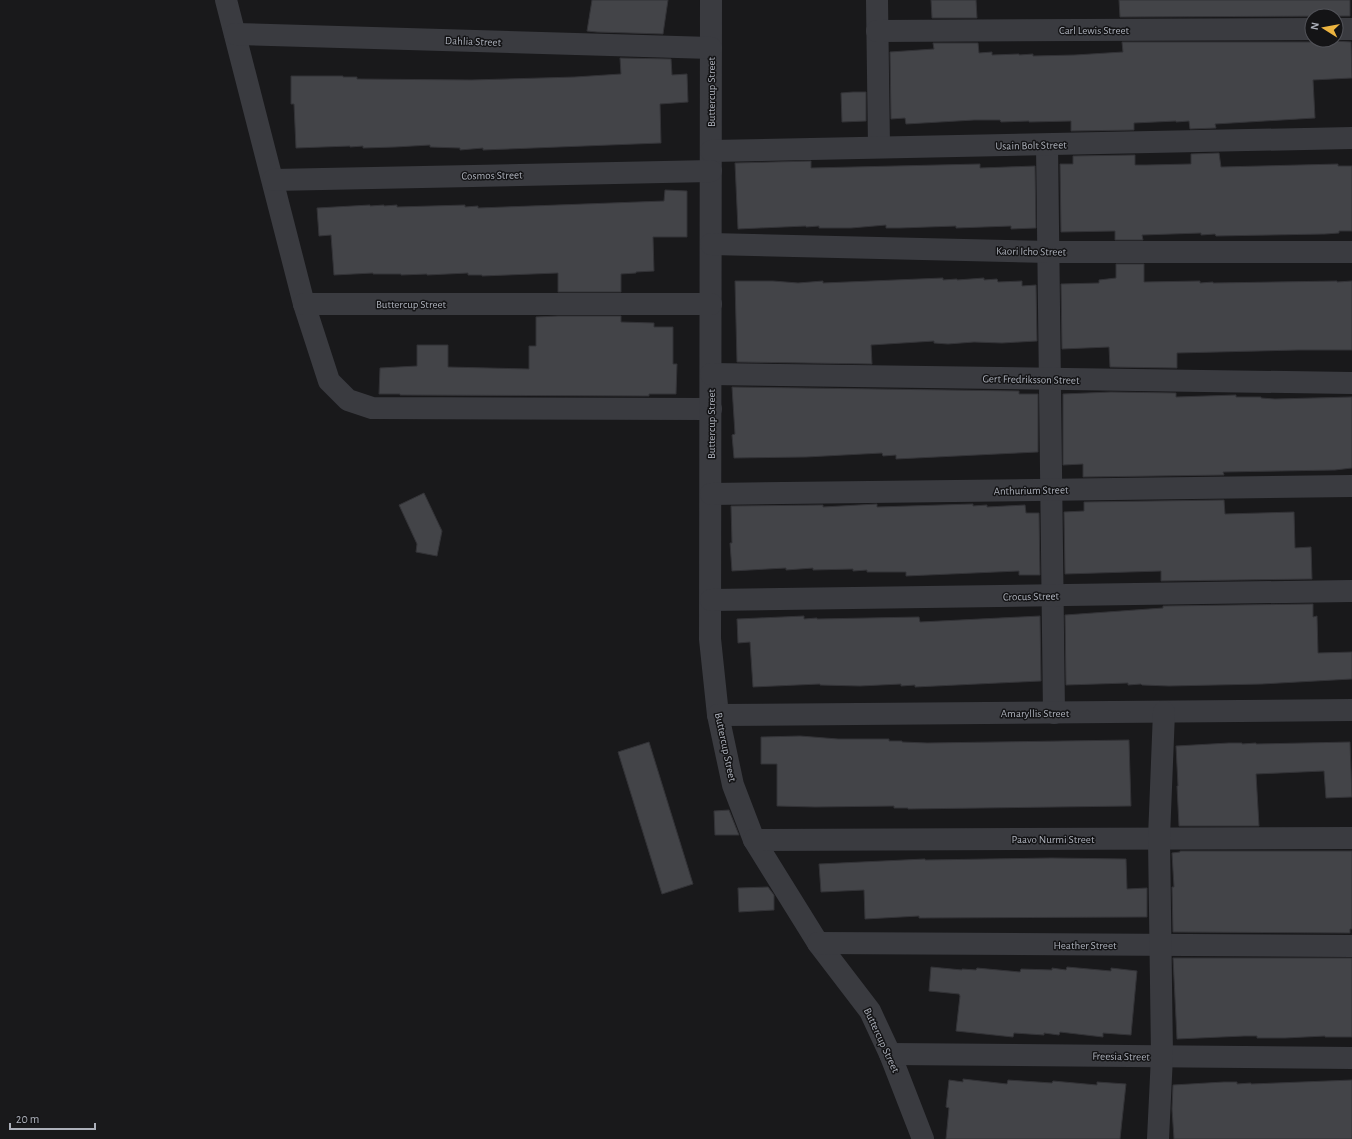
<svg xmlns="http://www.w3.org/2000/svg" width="1352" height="1139" viewBox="0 0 1352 1139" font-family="'Alegreya Sans',sans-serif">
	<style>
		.building { fill: #434448; stroke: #333337 }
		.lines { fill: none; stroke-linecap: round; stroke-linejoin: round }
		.minor { stroke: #3a3b40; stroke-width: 22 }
		.labels { text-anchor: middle; stroke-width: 3; stroke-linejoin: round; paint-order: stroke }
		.street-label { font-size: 11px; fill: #acb0ba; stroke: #141416 }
	</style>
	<rect width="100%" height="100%" fill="#19191b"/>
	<g class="building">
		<path d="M 592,0 L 668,0 L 663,34 L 597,32 L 587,31 Z"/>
		<path d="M 931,0 L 976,0 L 977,18 L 932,18 Z"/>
		<path d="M 1119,0 L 1350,0 L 1350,16 L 1120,17 Z"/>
		<path d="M 1318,40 L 1351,42 L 1352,78 L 1313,80 L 1315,118 L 1215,124 L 1216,128 L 1190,129 L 1189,121 L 1176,122 L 1176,121 L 1134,123 L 1134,130 L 1071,131 L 1071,121 L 1029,122 L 1029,121 L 1001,122 L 1000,120 L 974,120 L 906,124 L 905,118 L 891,119 L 890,52 L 934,49 L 933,43 L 978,43 L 979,53 L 992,52 L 992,55 L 1019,54 L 1019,55 L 1033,54 L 1033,56 L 1075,55 L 1123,52 L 1122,42 L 1312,42 Z"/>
		<path d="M 620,58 L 671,59 L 672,75 L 687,74 L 688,102 L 660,104 L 661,143 L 483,150 L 483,148 L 460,150 L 460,148 L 430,147 L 430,145 L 395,147 L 363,148 L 363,146 L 350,147 L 350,146 L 296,148 L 294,104 L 291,104 L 291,76 L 343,76 L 343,77 L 357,77 L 357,79 L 471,80 L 575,77 L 621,74 Z"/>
		<path d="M 853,92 L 866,92 L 866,121 L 842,122 L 841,93 Z"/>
		<path d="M 1219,153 L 1221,167 L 1338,164 L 1338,166 L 1352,166 L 1352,231 L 1339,231 L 1339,233 L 1325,234 L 1216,236 L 1215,234 L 1201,235 L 1201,233 L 1142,235 L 1143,240 L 1115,240 L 1115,231 L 1061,232 L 1060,164 L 1073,164 L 1073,156 L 1135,155 L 1135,165 L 1147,165 L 1191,164 L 1191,154 Z"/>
		<path d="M 811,161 L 811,168 L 980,164 L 980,168 L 1035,166 L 1036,228 L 1011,229 L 1011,226 L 956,228 L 956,226 L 900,228 L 886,228 L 886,225 L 851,228 L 819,228 L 819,226 L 806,227 L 806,226 L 738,229 L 735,163 Z"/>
		<path d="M 665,190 L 687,191 L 687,237 L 653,237 L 654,271 L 636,272 L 636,273 L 621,274 L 621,292 L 558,292 L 558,273 L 482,276 L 482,275 L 468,275 L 468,273 L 427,275 L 427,274 L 401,275 L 401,274 L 373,274 L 373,273 L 334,275 L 331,235 L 319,236 L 317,208 L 370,205 L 370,206 L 384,205 L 384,206 L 397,205 L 397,207 L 465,205 L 465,207 L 478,206 L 478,208 L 664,201 Z"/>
		<path d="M 1116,264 L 1144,264 L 1144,282 L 1200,281 L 1200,283 L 1213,282 L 1213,283 L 1337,281 L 1337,282 L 1352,281 L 1352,350 L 1298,350 L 1177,353 L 1177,368 L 1110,367 L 1109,347 L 1062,349 L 1061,284 L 1099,283 L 1099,280 L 1116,278 Z"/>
		<path d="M 943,278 L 943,280 L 957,279 L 957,280 L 984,278 L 984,280 L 997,279 L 998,282 L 1022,281 L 1022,286 L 1036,285 L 1037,341 L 1002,343 L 974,342 L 948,344 L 934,343 L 934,341 L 871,345 L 872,364 L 737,362 L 735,281 L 773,281 L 798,283 L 823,281 L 823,283 Z"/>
		<path d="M 558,316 L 621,316 L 621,322 L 654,323 L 654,327 L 673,327 L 673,364 L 677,364 L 676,394 L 649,394 L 649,396 L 400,395 L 400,394 L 379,394 L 380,368 L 417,366 L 417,345 L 448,345 L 448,367 L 529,369 L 529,346 L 536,346 L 536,317 Z"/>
		<path d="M 732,387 L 1019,391 L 1019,394 L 1038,394 L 1038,452 L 896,459 L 896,455 L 883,456 L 882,453 L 806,457 L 734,458 L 732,435 L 735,434 Z"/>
		<path d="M 1111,392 L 1176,393 L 1176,397 L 1236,395 L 1236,397 L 1261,397 L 1261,398 L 1275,399 L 1352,397 L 1352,468 L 1335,470 L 1223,472 L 1224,475 L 1083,477 L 1083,464 L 1063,465 L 1063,394 Z"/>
		<path d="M 424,493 L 442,531 L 437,556 L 416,552 L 417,544 L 399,505 Z"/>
		<path d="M 1224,500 L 1225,514 L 1294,512 L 1295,548 L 1311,547 L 1312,579 L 1161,581 L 1161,571 L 1065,574 L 1064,512 L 1084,511 L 1084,502 Z"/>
		<path d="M 877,504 L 877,507 L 973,504 L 973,506 L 987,505 L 987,507 L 1025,505 L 1026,513 L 1039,513 L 1040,575 L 1019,575 L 1019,571 L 906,576 L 906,572 L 867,572 L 867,570 L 853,571 L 853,569 L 813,570 L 813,568 L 786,570 L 786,568 L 732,571 L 730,543 L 732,543 L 731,506 L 823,505 L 823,507 Z"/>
		<path d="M 1313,604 L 1313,617 L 1317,616 L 1318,653 L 1352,652 L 1352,679 L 1262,684 L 1169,686 L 1142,685 L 1141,684 L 1128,685 L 1128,683 L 1066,685 L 1065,615 L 1163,608 L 1163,606 Z"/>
		<path d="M 804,616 L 804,619 L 817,618 L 817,619 L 919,617 L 920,622 L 1040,616 L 1041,681 L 915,687 L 915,685 L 901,686 L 901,684 L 860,686 L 820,685 L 820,684 L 753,687 L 750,642 L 738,643 L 737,619 Z"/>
		<path d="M 800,736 L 838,739 L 889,739 L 889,741 L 902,741 L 902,742 L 927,743 L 1129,740 L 1131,806 L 908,809 L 908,808 L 894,808 L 894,806 L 815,807 L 777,806 L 777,764 L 761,764 L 761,737 Z"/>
		<path d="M 649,742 L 693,884 L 662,894 L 618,752 Z"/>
		<path d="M 1350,742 L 1352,797 L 1326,798 L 1324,771 L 1256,774 L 1259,826 L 1179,826 L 1177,786 L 1178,786 L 1176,746 L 1229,743 L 1242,743 L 1242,744 L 1256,743 L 1256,744 Z"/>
		<path d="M 729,810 L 739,835 L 715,835 L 714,811 Z"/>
		<path d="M 1180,851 L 1352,851 L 1352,929 L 1350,929 L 1350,933 L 1173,932 L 1172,887 L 1174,887 L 1172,853 L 1180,852 Z"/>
		<path d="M 1051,858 L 1126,859 L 1127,889 L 1147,888 L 1147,917 L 919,918 L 919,916 L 865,919 L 864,890 L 821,892 L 819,864 L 925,859 L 925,860 Z"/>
		<path d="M 768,887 L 774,895 L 774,910 L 739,912 L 738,888 Z"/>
		<path d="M 1173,958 L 1352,958 L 1352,1037 L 1325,1037 L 1325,1036 L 1285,1038 L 1257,1038 L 1257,1036 L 1244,1036 L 1177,1039 Z"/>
		<path d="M 931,967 L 962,970 L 962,969 L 976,970 L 977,968 L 1020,972 L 1021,969 L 1052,970 L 1052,968 L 1066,970 L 1067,967 L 1111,971 L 1111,968 L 1137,971 L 1131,1035 L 1103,1033 L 1103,1037 L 1060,1032 L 1059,1035 L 1044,1033 L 1044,1035 L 1014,1033 L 1013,1037 L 956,1031 L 960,996 L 959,994 L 929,991 Z"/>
		<path d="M 963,1079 L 1007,1084 L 1008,1080 L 1052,1083 L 1053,1081 L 1097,1085 L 1097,1082 L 1126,1084 L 1120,1139 L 946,1139 L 949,1108 L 946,1107 L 949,1080 L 963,1082 Z"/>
		<path d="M 1352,1080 L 1352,1139 L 1174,1139 L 1172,1109 L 1173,1085 L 1224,1082 L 1237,1082 L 1237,1084 L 1251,1083 L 1251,1084 Z"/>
	</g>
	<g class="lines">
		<g class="minor">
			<path d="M 226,0 L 304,304 L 329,381 L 348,400 L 372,408 L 711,409"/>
			<path d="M 711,0 L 710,639 L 718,715 L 733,785 L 754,840 L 818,943 L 870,1011 L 890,1054 L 923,1139"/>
			<path d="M 877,0 L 879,147"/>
			<path d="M 1336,29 L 1352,29"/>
			<path d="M 877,31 L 1312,29"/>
			<path d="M 235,34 L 711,48"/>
			<path d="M 1047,145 L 1054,713"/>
			<path d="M 711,151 L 1352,138"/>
			<path d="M 273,180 L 711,171"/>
			<path d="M 711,244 L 1049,252 L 1352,252"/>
			<path d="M 304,304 L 711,304"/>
			<path d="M 711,374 L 1352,383"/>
			<path d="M 711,494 L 1352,486"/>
			<path d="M 711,600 L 1352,591"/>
			<path d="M 718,715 L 1352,710"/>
			<path d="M 754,840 L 1352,838"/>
			<path d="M 818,943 L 1352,946"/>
			<path d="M 890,1054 L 1352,1058"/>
			<path d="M 1158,1139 L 1162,1056 L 1159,838 L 1164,712"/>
		</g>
	</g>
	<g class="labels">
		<g class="street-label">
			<text x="1094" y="34">Carl Lewis Street</text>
			<text transform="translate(473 41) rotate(2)" y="4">Dahlia Street</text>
			<text transform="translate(711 92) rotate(-90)" y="4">Buttercup Street</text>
			<text transform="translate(1031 145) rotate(-1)" y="4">Usain Bolt Street</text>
			<text transform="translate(492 175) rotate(-1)" y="4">Cosmos Street</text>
			<text transform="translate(1031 251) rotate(1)" y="4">Kaori Icho Street</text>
			<text x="411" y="308">Buttercup Street</text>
			<text transform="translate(1031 379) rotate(1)" y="4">Gert Fredriksson Street</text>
			<text transform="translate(711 424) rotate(-90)" y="4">Buttercup Street</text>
			<text transform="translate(1031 490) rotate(-1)" y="4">Anthurium Street</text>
			<text transform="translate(1031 596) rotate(-1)" y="4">Crocus Street</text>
			<text x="1035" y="717">Amaryllis Street</text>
			<text transform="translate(726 747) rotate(78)" y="4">Buttercup Street</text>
			<text x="1053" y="843">Paavo Nurmi Street</text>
			<text x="1085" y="949">Heather Street</text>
			<text transform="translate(882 1040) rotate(65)" y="4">Buttercup Street</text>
			<text transform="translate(1121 1056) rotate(1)" y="4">Freesia Street</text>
		</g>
	</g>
	<g transform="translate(1324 28) rotate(281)"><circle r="19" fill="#141416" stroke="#515258"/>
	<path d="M0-3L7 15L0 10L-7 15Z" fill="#ecb440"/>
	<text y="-6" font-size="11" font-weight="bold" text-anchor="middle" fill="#acb0ba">N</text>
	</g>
	<path d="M10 1123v6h85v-6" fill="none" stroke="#acb0ba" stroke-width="2"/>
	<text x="16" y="1123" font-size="12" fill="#acb0ba" stroke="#141416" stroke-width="3" paint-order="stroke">20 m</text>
</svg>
